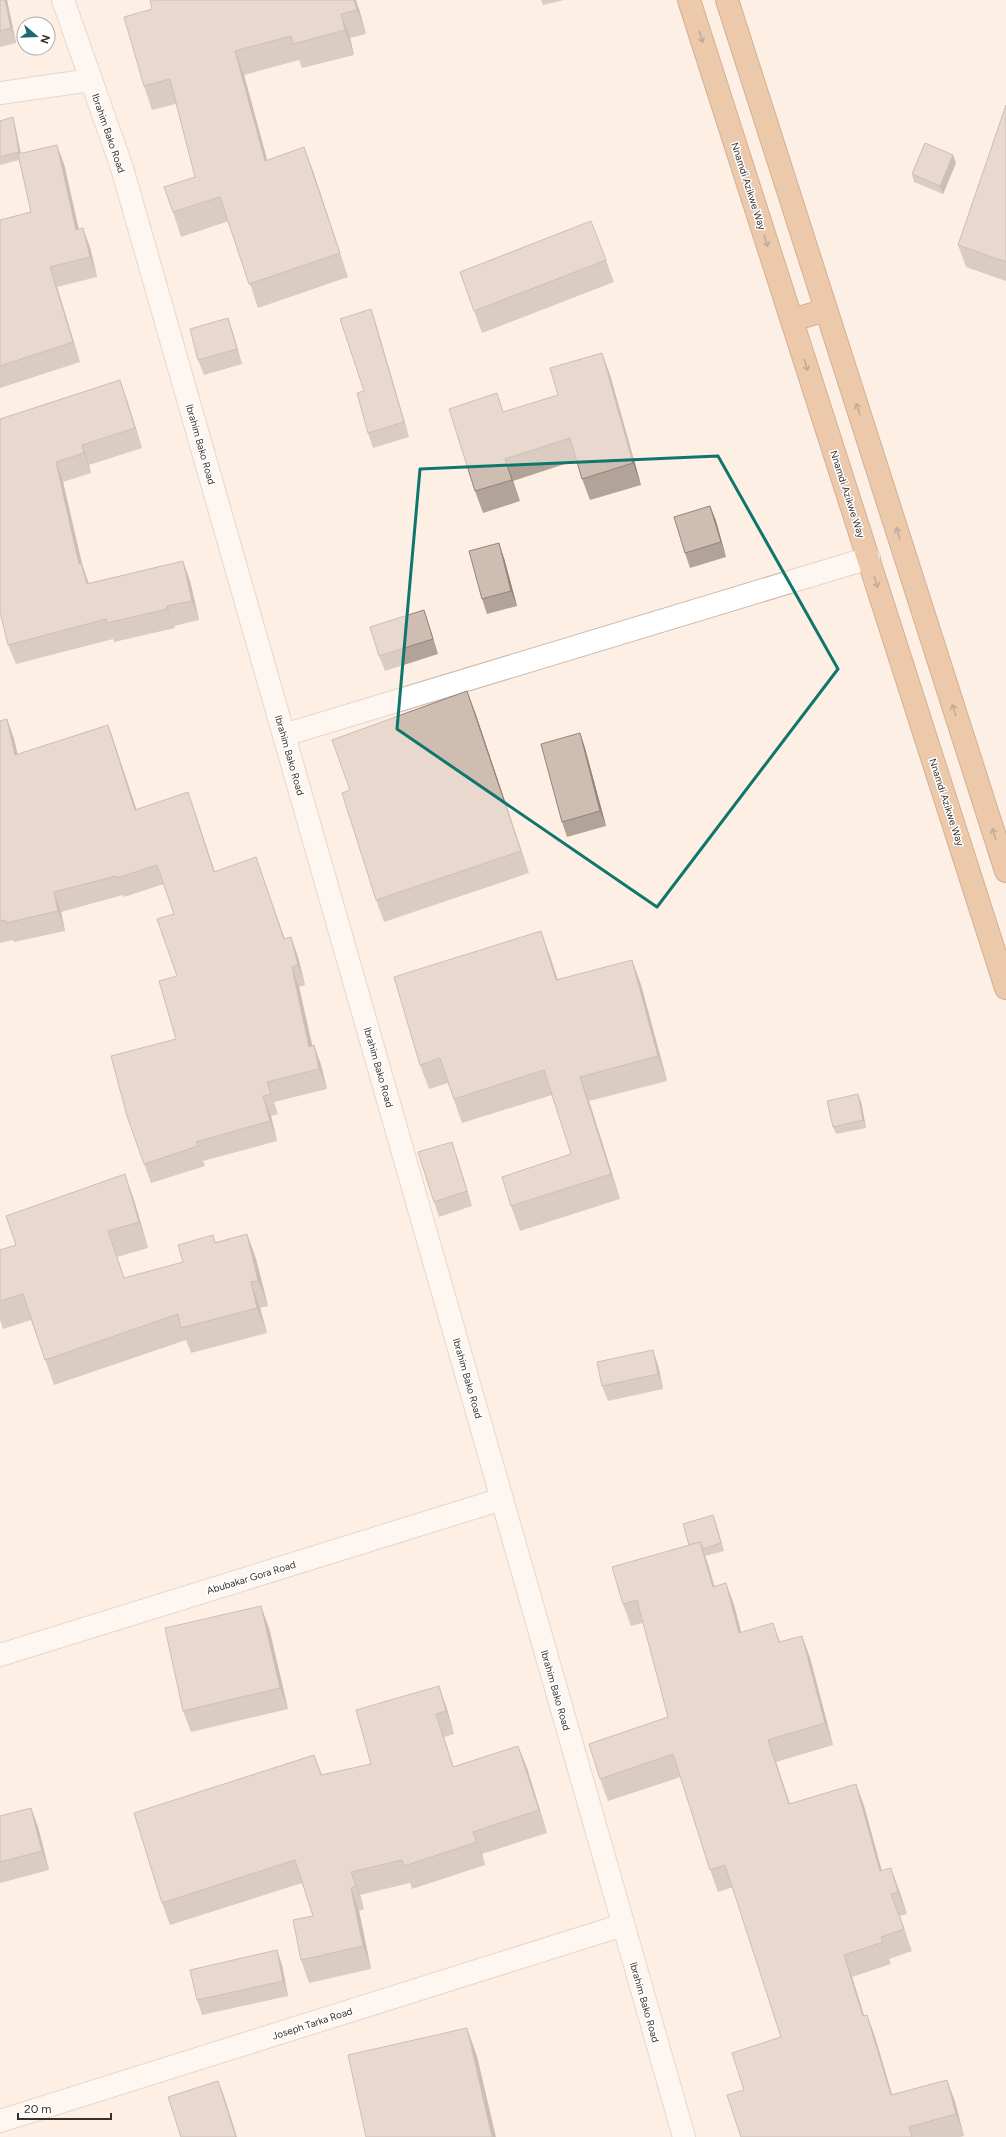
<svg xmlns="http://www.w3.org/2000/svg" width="1006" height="2137" viewBox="0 0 1006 2137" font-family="Figtree,sans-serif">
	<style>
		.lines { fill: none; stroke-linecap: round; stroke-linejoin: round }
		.minor-casing { stroke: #ccbaae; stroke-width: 24 }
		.trunk-casing { stroke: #9b6639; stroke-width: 24 }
		.minor { stroke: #fff; stroke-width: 22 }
		.trunk { stroke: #da9b66; stroke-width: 22 }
		.wall { fill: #b2a398 }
		.shaded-wall { fill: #91847c }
		.building { fill: #cfbdb1; stroke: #91847c }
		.oneway { stroke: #785b43 }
		.marked { fill: none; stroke: #0f766e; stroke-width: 3; stroke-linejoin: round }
		.labels { text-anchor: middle; stroke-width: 3; stroke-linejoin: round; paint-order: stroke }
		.street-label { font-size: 10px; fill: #37312b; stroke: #fff }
	</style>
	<rect width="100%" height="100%" fill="#fdefe4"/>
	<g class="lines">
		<defs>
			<g id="minor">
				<path d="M 63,0 L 122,168 L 684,2137"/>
				<path d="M 0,93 L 91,80"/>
				<path d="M 284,735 L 869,558"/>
				<path d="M 0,1655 L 502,1499"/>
				<path d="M 0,2121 L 623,1925"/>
			</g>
			<g id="trunk">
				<path d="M 689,0 L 1006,988"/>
				<path d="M 727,0 L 1006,871"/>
				<path d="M 792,320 L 826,310"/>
			</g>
		</defs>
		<use href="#minor" class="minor-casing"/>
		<use href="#trunk" class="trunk-casing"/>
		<use href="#minor" class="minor"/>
		<use href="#trunk" class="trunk"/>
	</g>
	<g class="wall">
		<path d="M 0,0 L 7,0 L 16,43 L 0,47 Z"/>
		<path d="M 541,0 L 564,0 L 543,5 Z"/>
		<path d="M 152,9 L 359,9 L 366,34 L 350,38 L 354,55 L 302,68 L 299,60 L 244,75 L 267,160 L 313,171 L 348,277 L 258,308 L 229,221 L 181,237 L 173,212 L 195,177 L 176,104 L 152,110 L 144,86 Z"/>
		<path d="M 1006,105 L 1006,281 L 966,267 L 958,245 Z"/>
		<path d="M 0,121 L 15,125 L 21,154 L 64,164 L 79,229 L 90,247 L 97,277 L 57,287 L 80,362 L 0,388 L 0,220 L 31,212 L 19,160 L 0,165 Z"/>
		<path d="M 953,155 L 956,163 L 943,194 L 914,182 L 912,174 Z"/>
		<path d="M 606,260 L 614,282 L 482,333 L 460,272 Z"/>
		<path d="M 371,309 L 376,324 L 409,437 L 373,448 L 368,433 L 364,391 Z"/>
		<path d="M 228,318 L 233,333 L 242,364 L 204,375 L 198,360 Z"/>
		<path d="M 602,353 L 610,375 L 641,485 L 590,500 L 582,479 L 577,460 L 513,481 L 520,501 L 483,513 L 475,491 L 504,412 L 558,395 Z"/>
		<path d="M 127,400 L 142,448 L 89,465 L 91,473 L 63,482 L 82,564 L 89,583 L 183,561 L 190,581 L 199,620 L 174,626 L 175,628 L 114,642 L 113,639 L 16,664 L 8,645 L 0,419 Z"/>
		<path d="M 710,506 L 716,521 L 726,557 L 690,568 L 685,553 Z"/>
		<path d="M 504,558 L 517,606 L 487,614 L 482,599 Z"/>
		<path d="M 424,610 L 438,654 L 385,671 L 379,656 Z"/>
		<path d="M 475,712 L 529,873 L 384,922 L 376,900 L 350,790 Z"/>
		<path d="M 7,719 L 14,739 L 18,755 L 108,725 L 115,745 L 136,809 L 195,812 L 215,872 L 256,857 L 285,939 L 291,937 L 298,957 L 305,985 L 299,987 L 312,1046 L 314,1045 L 321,1065 L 327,1089 L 274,1102 L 278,1114 L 271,1116 L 277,1141 L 203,1161 L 205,1166 L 151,1183 L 144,1164 L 176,1039 L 177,976 L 174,914 L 164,884 L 124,897 L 123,895 L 61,912 L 65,931 L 14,942 L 13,940 L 0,943 L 0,721 Z"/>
		<path d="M 580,733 L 585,748 L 606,826 L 567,837 L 562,822 Z"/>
		<path d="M 550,956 L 558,980 L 632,960 L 641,985 L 667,1081 L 589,1101 L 620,1199 L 520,1231 L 511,1206 L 571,1154 L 552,1095 L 462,1123 L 448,1083 L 429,1089 L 420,1065 Z"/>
		<path d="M 861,1102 L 866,1128 L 836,1134 L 833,1127 Z"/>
		<path d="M 457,1157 L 472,1206 L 439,1217 L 434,1202 Z"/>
		<path d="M 134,1200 L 148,1248 L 117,1257 L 124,1278 L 183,1262 L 216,1242 L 247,1234 L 256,1259 L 268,1306 L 260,1308 L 267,1333 L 191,1353 L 186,1340 L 54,1385 L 31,1320 L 3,1329 L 0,1320 L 0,1250 L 16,1245 Z"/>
		<path d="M 658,1365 L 663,1389 L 608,1401 L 602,1386 Z"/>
		<path d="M 713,1515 L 724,1551 L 705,1556 L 714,1586 L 726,1583 L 734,1605 L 741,1632 L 780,1642 L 802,1636 L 810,1658 L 833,1745 L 776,1762 L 790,1804 L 856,1784 L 864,1806 L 882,1871 L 899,1890 L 907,1914 L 900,1916 L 912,1951 L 889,1959 L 891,1964 L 852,1977 L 864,2015 L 867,2015 L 875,2037 L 892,2095 L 947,2080 L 955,2102 L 964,2136 L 960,2137 L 741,2137 L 744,2090 L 781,2037 L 733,1887 L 718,1892 L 710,1870 L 681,1777 L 608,1801 L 600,1779 L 668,1717 L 643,1623 L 631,1626 L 623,1604 L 689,1545 Z"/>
		<path d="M 269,1628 L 288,1709 L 191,1732 L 183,1711 Z"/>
		<path d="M 439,1686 L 447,1709 L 454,1734 L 444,1737 L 453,1767 L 518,1746 L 527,1768 L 547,1833 L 482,1854 L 485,1865 L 412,1889 L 410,1883 L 360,1895 L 364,1909 L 359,1911 L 371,1969 L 309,1983 L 301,1960 L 313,1916 L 302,1883 L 170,1925 L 162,1903 L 314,1755 L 322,1775 L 371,1764 Z"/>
		<path d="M 31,1808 L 38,1827 L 49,1870 L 0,1883 L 0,1816 Z"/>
		<path d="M 282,1965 L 288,1996 L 202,2015 L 197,2000 Z"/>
	</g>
	<g class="shaded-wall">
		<path d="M 5,0 L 7,0 L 16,43 L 11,28 Z"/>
		<path d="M 354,0 L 356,0 L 359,9 L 366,34 L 357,10 Z"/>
		<path d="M 341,14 L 350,38 L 354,55 L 345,30 Z"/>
		<path d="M 235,51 L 244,75 L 274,185 L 265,161 Z"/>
		<path d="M 13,117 L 15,125 L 22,160 L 19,152 Z"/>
		<path d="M 57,145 L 64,164 L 83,249 L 76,230 Z"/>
		<path d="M 304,147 L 313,171 L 348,277 L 340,253 Z"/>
		<path d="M 953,155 L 956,163 L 943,194 L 940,186 Z"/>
		<path d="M 83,228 L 90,247 L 97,277 L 90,257 Z"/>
		<path d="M 50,267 L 57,287 L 80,362 L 73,342 Z"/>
		<path d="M 371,309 L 376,324 L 409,437 L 404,422 Z"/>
		<path d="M 228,318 L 233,333 L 242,364 L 237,349 Z"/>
		<path d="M 602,353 L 610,375 L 641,485 L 633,463 Z"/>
		<path d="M 120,380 L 127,400 L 142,448 L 135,428 Z"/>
		<path d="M 82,445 L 89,465 L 91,473 L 84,453 Z"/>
		<path d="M 505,459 L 513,481 L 520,501 L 512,480 Z"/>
		<path d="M 56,462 L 63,482 L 82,564 L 88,583 L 94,603 L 79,564 Z"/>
		<path d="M 710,506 L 716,521 L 726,557 L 721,542 Z"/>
		<path d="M 499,543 L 504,558 L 517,606 L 511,591 Z"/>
		<path d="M 183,561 L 190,581 L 199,620 L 192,601 Z"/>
		<path d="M 167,606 L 174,626 L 175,628 L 167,609 Z"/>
		<path d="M 424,610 L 429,625 L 438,654 L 433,639 Z"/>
		<path d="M 467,691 L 475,712 L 529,873 L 521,851 Z"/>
		<path d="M 7,719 L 14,739 L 22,775 L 15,755 Z"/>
		<path d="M 108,725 L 115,745 L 143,829 L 135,810 Z"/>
		<path d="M 580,733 L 585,748 L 606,826 L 600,811 Z"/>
		<path d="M 188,792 L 195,812 L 221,892 L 214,872 Z"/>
		<path d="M 54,892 L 61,912 L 65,931 L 58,911 Z"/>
		<path d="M 541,931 L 550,956 L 565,1005 L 556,980 Z"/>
		<path d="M 291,937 L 298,957 L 305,985 L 298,965 Z"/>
		<path d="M 632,960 L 641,985 L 667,1081 L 658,1056 Z"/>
		<path d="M 292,967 L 299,987 L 317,1066 L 309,1047 Z"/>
		<path d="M 314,1045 L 321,1065 L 327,1089 L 319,1069 Z"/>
		<path d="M 580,1077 L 589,1101 L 620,1199 L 611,1174 Z"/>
		<path d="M 858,1094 L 861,1102 L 866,1128 L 863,1120 Z"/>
		<path d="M 263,1096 L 271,1116 L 277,1141 L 270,1121 Z"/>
		<path d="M 452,1142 L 457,1157 L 472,1206 L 467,1191 Z"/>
		<path d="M 125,1174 L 134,1200 L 148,1248 L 139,1222 Z"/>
		<path d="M 108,1231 L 117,1257 L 133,1303 L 124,1278 Z"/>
		<path d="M 247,1234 L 256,1259 L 268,1306 L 258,1281 Z"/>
		<path d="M 251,1282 L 260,1308 L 267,1333 L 257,1308 Z"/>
		<path d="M 653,1350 L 658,1365 L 663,1389 L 658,1374 Z"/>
		<path d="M 713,1515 L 716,1523 L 724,1551 L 721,1543 Z"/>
		<path d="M 700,1542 L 708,1564 L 721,1609 L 713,1587 Z"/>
		<path d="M 726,1583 L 734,1605 L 747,1655 L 739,1633 Z"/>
		<path d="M 261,1606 L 269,1628 L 288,1709 L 280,1688 Z"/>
		<path d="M 773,1623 L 781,1645 L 779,1642 Z"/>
		<path d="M 802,1636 L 810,1658 L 833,1745 L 825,1723 Z"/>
		<path d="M 439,1686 L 447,1709 L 454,1734 L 446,1711 Z"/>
		<path d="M 436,1714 L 444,1737 L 461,1790 L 453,1767 Z"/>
		<path d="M 768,1740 L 776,1762 L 797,1826 L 789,1804 Z"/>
		<path d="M 518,1746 L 527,1768 L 547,1833 L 539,1810 Z"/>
		<path d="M 856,1784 L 864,1806 L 888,1894 L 880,1871 Z"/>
		<path d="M 31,1808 L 38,1827 L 49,1870 L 42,1851 Z"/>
		<path d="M 473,1832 L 482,1854 L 485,1865 L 477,1842 Z"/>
		<path d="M 891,1868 L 899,1890 L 907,1914 L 898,1892 Z"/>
		<path d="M 351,1872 L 360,1895 L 364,1909 L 356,1886 Z"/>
		<path d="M 351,1888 L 359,1911 L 371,1969 L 363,1946 Z"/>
		<path d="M 277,1950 L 282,1965 L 288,1996 L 283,1981 Z"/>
		<path d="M 844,1955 L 852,1977 L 871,2038 L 863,2016 Z"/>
		<path d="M 867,2015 L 875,2037 L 899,2118 L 891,2095 Z"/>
		<path d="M 467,2028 L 477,2056 L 496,2137 L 492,2137 Z"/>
		<path d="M 947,2080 L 955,2102 L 964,2136 L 956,2114 Z"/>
		<path d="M 218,2081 L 224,2096 L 237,2137 L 236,2137 Z"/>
	</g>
	<g class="building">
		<path d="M 0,0 L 5,0 L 11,28 L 0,31 Z"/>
		<path d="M 150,0 L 354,0 L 357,10 L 341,14 L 345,30 L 293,44 L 291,36 L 235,51 L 265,161 L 304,147 L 340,253 L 249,284 L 220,197 L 173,212 L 164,187 L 195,177 L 170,79 L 144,86 L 124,17 L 152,9 Z"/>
		<path d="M 1006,105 L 1006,262 L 958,245 Z"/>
		<path d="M 13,117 L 19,152 L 0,157 L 0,121 Z"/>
		<path d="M 925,143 L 953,155 L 940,186 L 912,174 Z"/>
		<path d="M 57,145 L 76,230 L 83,228 L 90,257 L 50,267 L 73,342 L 0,366 L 0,220 L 31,212 L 18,154 Z"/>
		<path d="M 591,221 L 606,260 L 474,311 L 460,272 Z"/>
		<path d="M 371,309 L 404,422 L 368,433 L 357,393 L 364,391 L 340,319 Z"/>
		<path d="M 228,318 L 237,349 L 198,360 L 190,329 Z"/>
		<path d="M 602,353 L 633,463 L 582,479 L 570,438 L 505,459 L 512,480 L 475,491 L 449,409 L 497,393 L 503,412 L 558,395 L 550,368 Z"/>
		<path d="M 120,380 L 135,428 L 82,445 L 84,453 L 56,462 L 79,564 L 81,563 L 87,584 L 183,561 L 192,601 L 167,606 L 167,609 L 107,623 L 106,619 L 8,645 L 0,612 L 0,419 Z"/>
		<path d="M 710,506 L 721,542 L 685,553 L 674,517 Z"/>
		<path d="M 499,543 L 511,591 L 482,599 L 469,551 Z"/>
		<path d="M 424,610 L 433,639 L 379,656 L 370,627 Z"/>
		<path d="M 467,691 L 521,851 L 376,900 L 342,793 L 350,790 L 332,740 Z"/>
		<path d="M 7,719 L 15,755 L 108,725 L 135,810 L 188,792 L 214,872 L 256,857 L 284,939 L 291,937 L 298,965 L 292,967 L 309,1047 L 314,1045 L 319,1069 L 267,1082 L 271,1094 L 263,1096 L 270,1121 L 196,1142 L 198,1146 L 144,1164 L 127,1116 L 111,1056 L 176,1039 L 159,981 L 177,976 L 157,919 L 174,914 L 157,865 L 117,878 L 116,876 L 54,892 L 58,911 L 6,923 L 6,920 L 0,921 L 0,721 Z"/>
		<path d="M 580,733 L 600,811 L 562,822 L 541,744 Z"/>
		<path d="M 541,931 L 556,980 L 632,960 L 658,1056 L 580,1077 L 611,1174 L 511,1206 L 502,1177 L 571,1154 L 544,1070 L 454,1099 L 440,1058 L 420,1065 L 394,977 Z"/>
		<path d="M 858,1094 L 863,1120 L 833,1127 L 827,1101 Z"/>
		<path d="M 452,1142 L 467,1191 L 434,1202 L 418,1152 Z"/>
		<path d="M 125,1174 L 139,1222 L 108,1231 L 124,1278 L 183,1262 L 178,1245 L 213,1235 L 215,1243 L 247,1234 L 258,1281 L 251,1282 L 257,1308 L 181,1328 L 178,1314 L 45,1360 L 23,1294 L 0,1301 L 0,1250 L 16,1245 L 6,1216 Z"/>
		<path d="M 653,1350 L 658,1374 L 602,1386 L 597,1362 Z"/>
		<path d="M 713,1515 L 721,1543 L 703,1549 L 700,1542 L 689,1545 L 683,1524 Z"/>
		<path d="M 700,1542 L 713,1587 L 726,1583 L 739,1633 L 773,1623 L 779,1642 L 802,1636 L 825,1723 L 768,1740 L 789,1804 L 856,1784 L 880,1871 L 891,1868 L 898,1892 L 891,1894 L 904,1929 L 881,1937 L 883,1942 L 844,1955 L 863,2016 L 867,2015 L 891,2095 L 947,2080 L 956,2114 L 909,2127 L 912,2137 L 741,2137 L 727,2095 L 744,2090 L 732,2053 L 781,2037 L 725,1865 L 710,1870 L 673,1754 L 600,1779 L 589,1744 L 668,1717 L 637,1600 L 623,1604 L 612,1567 Z"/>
		<path d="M 261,1606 L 280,1688 L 183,1711 L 165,1628 Z"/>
		<path d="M 439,1686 L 446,1711 L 436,1714 L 453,1767 L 518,1746 L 539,1810 L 473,1832 L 477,1842 L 404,1866 L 402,1860 L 351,1872 L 356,1886 L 351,1888 L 363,1946 L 301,1960 L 293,1920 L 313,1916 L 295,1860 L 162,1903 L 134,1813 L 314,1755 L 321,1775 L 371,1764 L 356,1710 Z"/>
		<path d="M 31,1808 L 42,1851 L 0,1862 L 0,1816 Z"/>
		<path d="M 277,1950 L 283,1981 L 197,2000 L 190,1970 Z"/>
		<path d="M 467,2028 L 492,2137 L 366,2137 L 348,2055 Z"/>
		<path d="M 218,2081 L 236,2137 L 181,2137 L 168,2097 Z"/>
	</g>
	<defs><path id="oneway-shaft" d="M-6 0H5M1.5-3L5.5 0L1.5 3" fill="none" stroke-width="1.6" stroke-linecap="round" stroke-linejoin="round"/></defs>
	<g class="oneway">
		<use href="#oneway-shaft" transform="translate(701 37) rotate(72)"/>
		<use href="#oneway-shaft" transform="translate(766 241) rotate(72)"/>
		<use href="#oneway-shaft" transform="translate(806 365) rotate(72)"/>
		<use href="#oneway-shaft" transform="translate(858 409) rotate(-108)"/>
		<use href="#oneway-shaft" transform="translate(898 533) rotate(-108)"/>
		<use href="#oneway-shaft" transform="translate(876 582) rotate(72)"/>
		<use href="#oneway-shaft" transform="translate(954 710) rotate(-108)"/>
		<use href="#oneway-shaft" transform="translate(994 834) rotate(-108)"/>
	</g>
	<path d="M0 0H1006V2137H0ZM 718,456 L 838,669 L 657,907 L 397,729 L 420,469 Z" fill="#fdefe4" fill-opacity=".55" fill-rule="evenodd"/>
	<path class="marked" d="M 718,456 L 838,669 L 657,907 L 397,729 L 420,469 Z"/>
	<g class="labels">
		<g class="street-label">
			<text transform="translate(109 133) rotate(71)" y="4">Ibrahim Bako Road</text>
			<text transform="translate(749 186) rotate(72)" y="4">Nnamdi Azikwe Way</text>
			<text transform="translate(201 444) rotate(74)" y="4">Ibrahim Bako Road</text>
			<text transform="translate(848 494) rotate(72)" y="4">Nnamdi Azikwe Way</text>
			<text transform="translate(290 755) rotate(74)" y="4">Ibrahim Bako Road</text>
			<text transform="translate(947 802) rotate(72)" y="4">Nnamdi Azikwe Way</text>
			<text transform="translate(379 1067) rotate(74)" y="4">Ibrahim Bako Road</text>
			<text transform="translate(468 1378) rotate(74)" y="4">Ibrahim Bako Road</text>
			<text transform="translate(251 1577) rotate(-17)" y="4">Abubakar Gora Road</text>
			<text transform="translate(556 1690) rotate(74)" y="4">Ibrahim Bako Road</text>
			<text transform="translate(645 2002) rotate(74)" y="4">Ibrahim Bako Road</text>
			<text transform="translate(312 2023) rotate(-18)" y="4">Joseph Tarka Road</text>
		</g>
	</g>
	<g transform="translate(36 36) rotate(109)"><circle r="19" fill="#ffffff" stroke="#afadaa"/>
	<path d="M0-3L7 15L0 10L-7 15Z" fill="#1d6872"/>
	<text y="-6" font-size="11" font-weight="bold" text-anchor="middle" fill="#37312b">N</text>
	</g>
	<path d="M18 2113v6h93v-6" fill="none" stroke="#37312b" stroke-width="2"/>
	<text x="24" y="2113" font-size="12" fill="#37312b" stroke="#ffffff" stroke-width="3" paint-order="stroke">20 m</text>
</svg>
